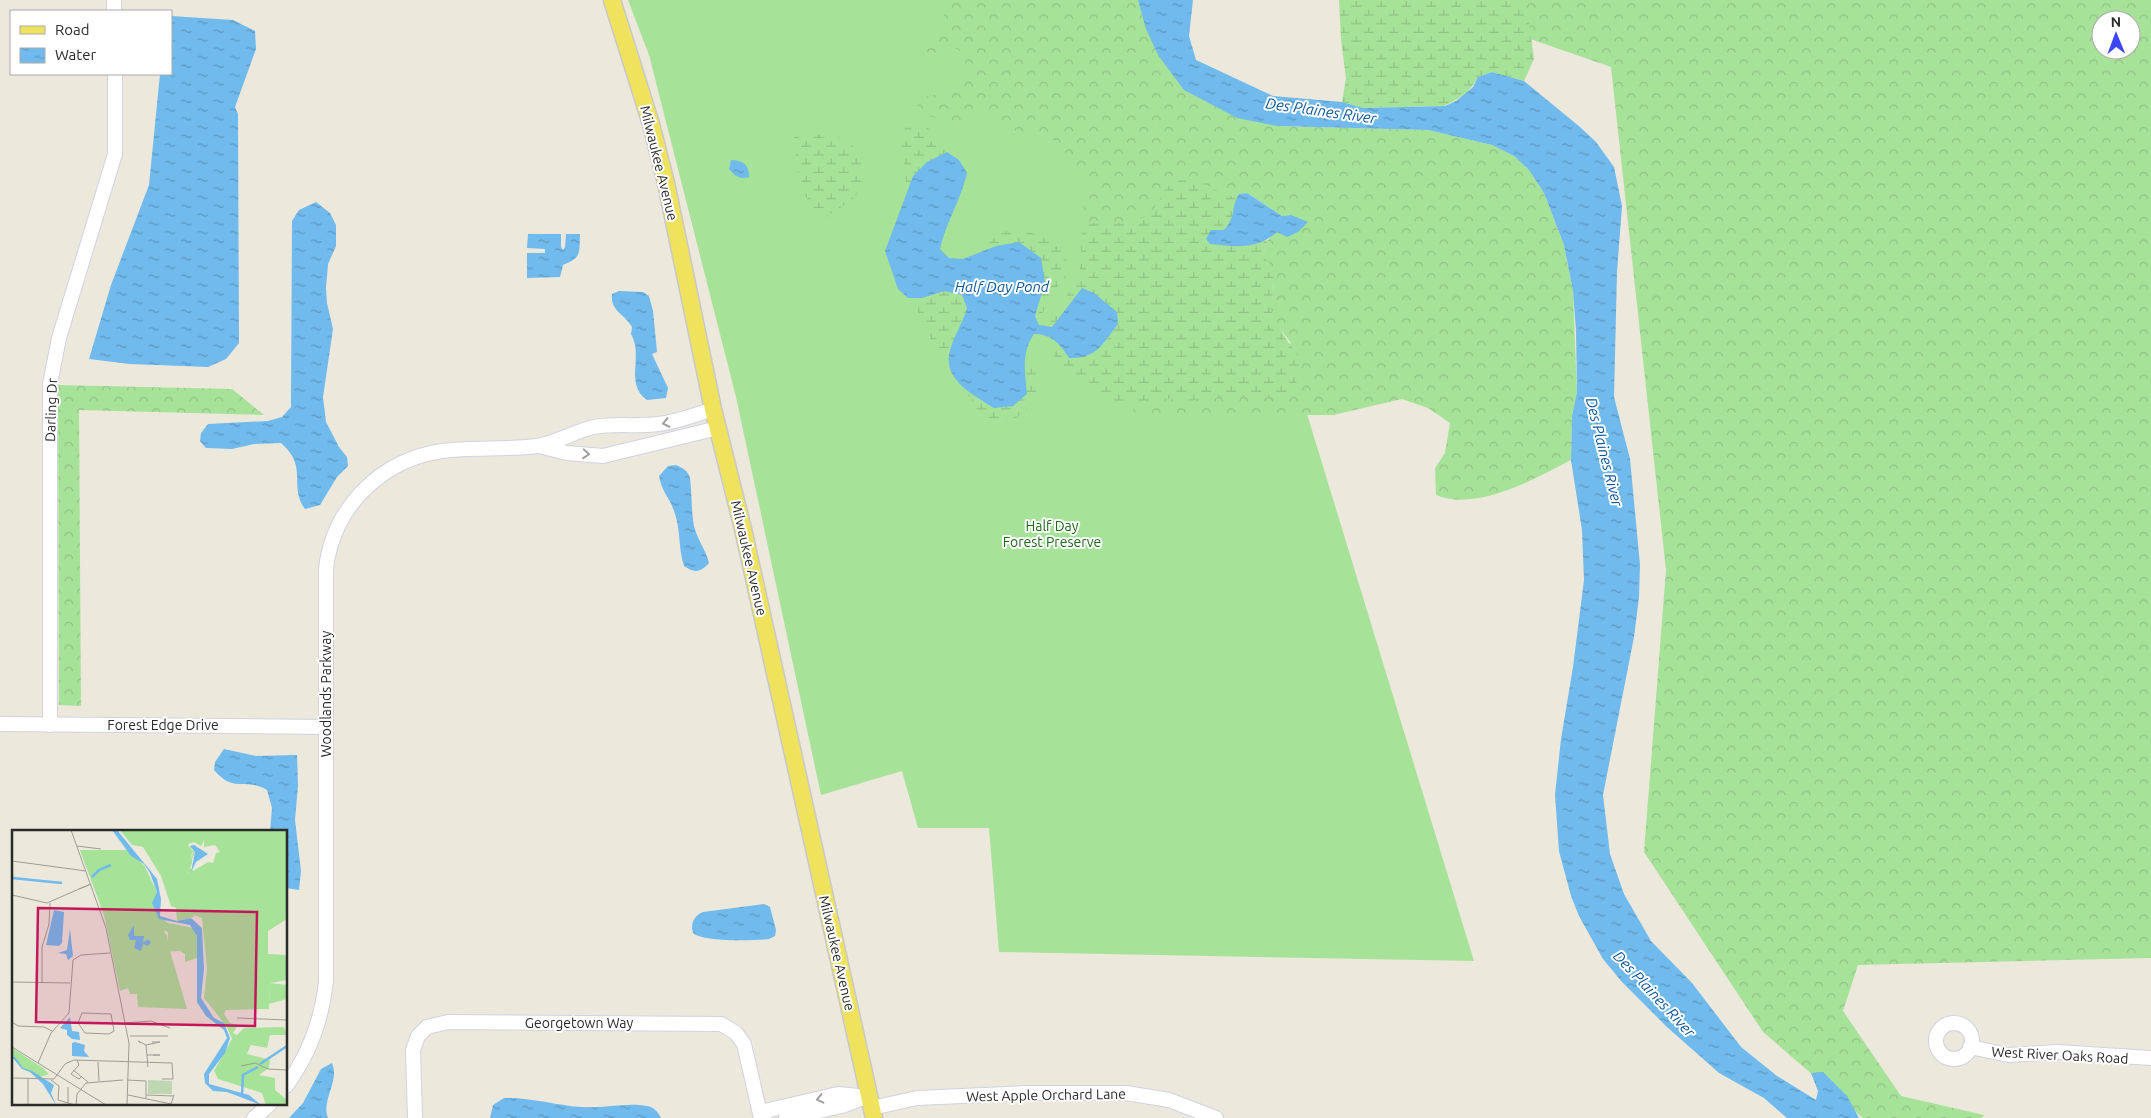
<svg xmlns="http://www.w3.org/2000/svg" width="2151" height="1118" viewBox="0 0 2151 1118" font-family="Ubuntu,sans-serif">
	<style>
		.grass { fill: #a7e299 }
		.forest { fill: url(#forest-crowns); fill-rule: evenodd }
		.wetland { fill: url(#wetland-marsh) }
		.water { fill: url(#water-ripples) }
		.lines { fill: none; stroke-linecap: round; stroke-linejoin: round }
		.minor-casing { stroke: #d1d2e3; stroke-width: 16 }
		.major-casing { stroke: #c8c8c8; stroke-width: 19 }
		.minor { stroke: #fff; stroke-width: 14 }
		.major { stroke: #efe35e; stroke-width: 16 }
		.oneway { stroke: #9f9f9f }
		.labels { text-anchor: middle; stroke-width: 4; stroke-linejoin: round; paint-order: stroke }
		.street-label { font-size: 14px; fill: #2a2a2a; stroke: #fff }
		.park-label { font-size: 14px; fill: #1f671b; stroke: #fff }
		.water-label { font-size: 15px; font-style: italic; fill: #0f559a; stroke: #fff }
		.inset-river { fill: none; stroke: #70baed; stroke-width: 2.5 }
		.inset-road { fill: none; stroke: #9e9c95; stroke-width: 1 }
		.view { fill: #c2185b; fill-opacity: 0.15; stroke: #c2185b; stroke-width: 2.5 }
		.inset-edge { fill: none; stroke: #2a2a2a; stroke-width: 2.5 }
	</style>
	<defs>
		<pattern id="forest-crowns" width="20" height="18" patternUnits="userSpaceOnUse" patternTransform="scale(1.25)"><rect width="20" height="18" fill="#a7e299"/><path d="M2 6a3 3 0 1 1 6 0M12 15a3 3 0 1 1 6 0" fill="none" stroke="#90c284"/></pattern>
		<pattern id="wetland-marsh" width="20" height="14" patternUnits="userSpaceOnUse" patternTransform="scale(1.25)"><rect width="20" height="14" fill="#a7e299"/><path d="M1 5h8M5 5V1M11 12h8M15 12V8" fill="none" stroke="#90c284"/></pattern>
		<pattern id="water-ripples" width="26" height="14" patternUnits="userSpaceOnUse" patternTransform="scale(1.25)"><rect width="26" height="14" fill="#70baed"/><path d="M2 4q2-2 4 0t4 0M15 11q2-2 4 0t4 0" fill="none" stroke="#5c97c0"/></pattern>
	</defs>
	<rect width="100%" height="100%" fill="#ece8dc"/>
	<path class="grass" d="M 628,0 L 1178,0 L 1172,38 L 1209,93 L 1474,961 L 999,952 L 989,828 L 918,828 L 902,771 L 821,795 L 736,397 L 649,55 Z"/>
	<g class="forest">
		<path d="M 943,0 L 1138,0 L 1146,29 L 1158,55 L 1184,89 L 1277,126 L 1428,130 L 1492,145 L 1514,156 L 1529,170 L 1544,193 L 1564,245 L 1573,291 L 1577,392 L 1572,416 L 1571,460 C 1534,479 1477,512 1436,495 L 1435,468 L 1445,453 L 1450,423 L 1428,408 L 1402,399 L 1333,415 L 1137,415 L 1133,411 L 1136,401 L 1158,398 L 1189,401 L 1220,397 L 1291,343 L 1276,324 L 1271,310 L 1274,283 L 1262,255 L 1268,240 L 1291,215 L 1282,216 L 1247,193 L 1239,194 L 1236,198 C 1220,191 1179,168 1165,188 C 1160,196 1157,208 1149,214 C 1134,227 1103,222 1085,223 L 1086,218 L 1083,203 L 1092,179 L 1083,174 L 1072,172 L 1063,146 L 1056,141 L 997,126 L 979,112 L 967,112 L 957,124 L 918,113 L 917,103 C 923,95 933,96 941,93 C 954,89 969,70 964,57 C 962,52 958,48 953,48 C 939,51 932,60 921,47 C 926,28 935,38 945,28 Z"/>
		<path d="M 1419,0 L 2151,0 L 2151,958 L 1858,965 L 1843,1011 L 1901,1096 L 1984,1115 L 1982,1118 L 1863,1118 L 1763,1032 L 1644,852 L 1666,570 L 1611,67 ZM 2101,20 L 2131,20 L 2131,50 L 2101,50 Z"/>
		<path d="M 58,385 L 232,389 L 264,415 L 79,410 L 81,706 L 59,705 Z"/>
	</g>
	<g class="wetland">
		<path d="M 1339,0 L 1526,0 L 1534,59 L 1524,81 L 1492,72 L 1478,77 C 1471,91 1459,99 1444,106 L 1363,108 L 1342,102 L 1346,78 L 1341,40 Z"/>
		<path d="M 914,124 L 928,128 L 947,152 C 930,161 916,168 909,187 L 906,182 L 900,131 Z"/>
		<path d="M 814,135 C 823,135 833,135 841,138 C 863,147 871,175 857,194 C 848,206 834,209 823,220 C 796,189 798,177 794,137 Z"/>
		<path d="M 1188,179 L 1236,198 L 1233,221 L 1224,230 L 1252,243 L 1268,240 L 1262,255 L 1273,267 L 1274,283 L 1271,310 L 1276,324 L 1300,359 L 1300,373 L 1294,389 L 1280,396 L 1220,397 L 1189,401 L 1158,398 L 1144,401 L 1108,401 C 1102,395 1095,386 1087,382 C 1069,371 1049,362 1051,338 L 1059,343 L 1069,358 L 1096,352 L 1118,324 L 1117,312 L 1082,289 L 1052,327 L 1039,325 L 1035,316 L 1045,282 L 980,253 C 987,245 996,234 1007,231 C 1028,226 1072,245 1068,271 C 1066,279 1062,281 1057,287 C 1050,295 1043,308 1042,318 L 1044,322 L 1049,323 C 1056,315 1078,279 1080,269 C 1084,253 1077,239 1085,223 C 1105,222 1129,226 1146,216 C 1168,204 1153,184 1188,179 Z"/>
		<path d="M 944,291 L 962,295 L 967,308 L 945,361 L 934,353 L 927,325 L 908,298 L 922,298 Z"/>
		<path d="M 1025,360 L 1036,373 L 1041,392 C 1016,422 1011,431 974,411 L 974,403 L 959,384 L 994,408 L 1024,366 Z"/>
	</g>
	<g class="water">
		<path d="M 1138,0 L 1193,0 L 1189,36 L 1196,60 L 1273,96 L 1342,102 L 1363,108 L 1445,106 L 1456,101 L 1473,87 L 1478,77 L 1492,72 L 1524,81 L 1580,127 L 1596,142 L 1614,167 L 1622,206 L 1617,272 L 1614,397 L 1630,459 L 1640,565 L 1639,597 L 1634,637 L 1603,795 L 1610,854 L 1624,894 L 1651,941 L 1692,983 L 1741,1047 L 1777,1076 L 1816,1100 L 1818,1091 L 1811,1073 L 1823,1072 L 1847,1096 L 1859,1118 L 1787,1118 L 1764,1098 L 1719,1073 L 1667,1027 L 1622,982 L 1603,959 L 1579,916 L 1571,896 L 1559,851 L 1555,795 L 1561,739 L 1573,667 L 1584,580 L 1582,530 L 1571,460 L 1572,416 L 1577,392 L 1576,331 L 1573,291 L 1564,245 L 1544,193 L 1529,170 L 1514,156 L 1492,145 L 1428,130 L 1277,126 L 1237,118 L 1184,90 L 1158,55 L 1146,29 Z"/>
		<path d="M 171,16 L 233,20 L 255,31 L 256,49 L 235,107 L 238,114 L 239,343 L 226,359 L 208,367 L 130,364 L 89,359 L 111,285 L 149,185 L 160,74 L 171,74 Z"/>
		<path d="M 947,152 L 959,160 L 967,173 C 961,200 946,222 940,249 L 949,258 L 963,259 L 996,246 L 1019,242 L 1041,258 L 1045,282 L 1035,316 L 1039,325 L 1052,327 L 1082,288 L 1094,293 L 1117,312 L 1118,324 C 1103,343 1097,359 1069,358 C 1060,344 1052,334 1034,334 C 1021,352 1025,373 1027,394 L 1013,406 L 994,408 C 976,396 945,382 949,355 C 951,341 963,323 967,308 L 962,295 L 944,291 L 922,298 L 908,298 L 898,289 L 885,251 L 913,176 L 927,162 Z"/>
		<path d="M 731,160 C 743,160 749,165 749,177 C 739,180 735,176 729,169 Z"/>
		<path d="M 1247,193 L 1282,216 L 1291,215 L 1308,222 L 1298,232 L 1287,237 L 1277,232 C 1257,250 1235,247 1210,244 L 1206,239 L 1211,230 L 1224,230 C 1237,216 1230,209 1239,194 Z"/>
		<path d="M 316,202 L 330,213 L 336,225 L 336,246 L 328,264 L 326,288 L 327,303 L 333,329 L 323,397 L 326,422 L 339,447 L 347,457 L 348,466 L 337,477 L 320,505 L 305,509 C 288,486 309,467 281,443 L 254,444 L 232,449 L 206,448 L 200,441 L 201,433 L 208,424 L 268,421 L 282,417 L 291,407 L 292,221 L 299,210 Z"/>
		<path d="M 528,234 L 561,234 L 561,247 L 563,250 L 565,247 L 566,234 L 580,234 C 579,254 582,257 563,265 L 560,277 L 527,278 L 527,253 L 545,253 L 545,249 L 527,248 Z"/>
		<path d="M 619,291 L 643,292 L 649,296 L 653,311 L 657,352 L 652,354 L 668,388 L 666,398 L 647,400 C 624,384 644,356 631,334 L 632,327 C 624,313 610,311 612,294 Z"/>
		<path d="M 676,465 C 683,468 688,471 690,478 C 692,492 691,510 694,526 C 697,539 706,550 709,563 C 700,573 694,573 684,566 C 678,548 681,529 674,511 C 670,498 662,493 659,476 L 668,466 Z"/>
		<path d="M 224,749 L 256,756 L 297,755 L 298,786 L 295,820 L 301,871 L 299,890 L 286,888 L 286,832 L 270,832 L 272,808 L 267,790 C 246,777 234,794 214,770 L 215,762 Z"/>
		<path d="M 764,904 L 770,907 L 776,930 L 775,936 L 769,939 C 755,941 702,942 693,933 C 690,923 695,915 703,912 Z"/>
		<path d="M 332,1063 C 340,1081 321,1100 328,1118 L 289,1118 L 303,1103 L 321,1069 Z"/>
		<path d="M 504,1098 C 530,1097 555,1105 581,1107 C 603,1109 626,1102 647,1106 C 654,1107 658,1112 661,1118 L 490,1118 L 493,1105 Z"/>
	</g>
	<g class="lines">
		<defs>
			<g id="minor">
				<path d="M 114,0 L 114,11"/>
				<path d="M 539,446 L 567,453 L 603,456 L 718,428"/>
				<path d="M 0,724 L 326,727"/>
				<path d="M 50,725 L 50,384 L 59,338 L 115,154 L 115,74"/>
				<circle cx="1954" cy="1041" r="18"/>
				<path d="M 1970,1047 L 2008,1055 L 2057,1052 L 2151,1058"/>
				<path d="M 286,1086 C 309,1055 322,1019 326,981 L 326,569 C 333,507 381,460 442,451 C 473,447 505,450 537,446 C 556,443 575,431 594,427 C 616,423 637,427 658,424 C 677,422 695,415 713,409"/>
				<path d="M 872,1108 L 917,1098 L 1027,1093 L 1126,1093 L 1169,1100 L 1216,1118"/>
				<path d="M 761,1117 L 769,1110 L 838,1094 L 869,1097"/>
				<path d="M 254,1118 L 270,1104"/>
				<path d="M 415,1118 L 413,1050 L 418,1036 L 427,1027 L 448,1022 L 721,1024 L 736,1033 L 744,1044 L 761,1118"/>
				<path d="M 786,1118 L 842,1106 L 863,1098"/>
			</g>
			<path id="major" d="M 612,0 L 651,124 L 666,183 L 713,409 L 743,529 L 874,1118"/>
		</defs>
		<use href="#minor" class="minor-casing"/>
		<use href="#major" class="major-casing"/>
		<use href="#minor" class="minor"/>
		<use href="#major" class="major"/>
	</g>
	<defs><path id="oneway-chevron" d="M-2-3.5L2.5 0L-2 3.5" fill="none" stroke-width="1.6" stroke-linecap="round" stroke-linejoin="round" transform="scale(1.25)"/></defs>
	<g class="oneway">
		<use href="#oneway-chevron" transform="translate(666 423) rotate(168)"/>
		<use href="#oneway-chevron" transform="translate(586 454) rotate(5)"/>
		<use href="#oneway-chevron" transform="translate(820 1099) rotate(167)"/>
	</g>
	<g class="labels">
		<g class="street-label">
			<text transform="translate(659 163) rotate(76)" y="5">Milwaukee Avenue</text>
			<text transform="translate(51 410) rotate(-88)" y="5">Darling Dr</text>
			<text transform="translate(749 558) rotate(77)" y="5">Milwaukee Avenue</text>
			<text transform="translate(326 694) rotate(-90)" y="5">Woodlands Parkway</text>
			<text x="163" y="730">Forest Edge Drive</text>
			<text transform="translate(837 953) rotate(77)" y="5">Milwaukee Avenue</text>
			<text x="579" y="1028">Georgetown Way</text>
			<text transform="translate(2060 1055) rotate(3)" y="5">West River Oaks Road</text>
			<text transform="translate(1046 1095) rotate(-1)" y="5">West Apple Orchard Lane</text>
		</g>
		<g class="park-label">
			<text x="1052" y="531">Half Day<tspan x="1052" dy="16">Forest Preserve</tspan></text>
		</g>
		<g class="water-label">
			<text transform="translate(1321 111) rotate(8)" y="5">Des Plaines River</text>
			<text x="1002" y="292">Half Day Pond</text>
			<text transform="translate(1604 452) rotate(76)" y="5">Des Plaines River</text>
			<text transform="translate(1654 994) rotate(47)" y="5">Des Plaines River</text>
		</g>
	</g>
	<g transform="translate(12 830)">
		<rect width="275" height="275" fill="#ece8dc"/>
		<path d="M 68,20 L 117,20 L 149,90 L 175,179 L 126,177 L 125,164 L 118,164 L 116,158 L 108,161 L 92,85 Z" fill="#a7e299"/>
		<path d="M 108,0 L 275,0 L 275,89 L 256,101 L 256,124 L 275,125 L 275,150 L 258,153 L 257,179 L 214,180 L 212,184 L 218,193 L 226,195 L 221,203 L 225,205 L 232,198 L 272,197 L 275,205 L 258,205 L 255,218 L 239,215 L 235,224 L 258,230 L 257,238 L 247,245 L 263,248 L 263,260 L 275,270 L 275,275 L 254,275 L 250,263 L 206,249 L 202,241 L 220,209 L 215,197 L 192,168 L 195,139 L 190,88 L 159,76 L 149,46 L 131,17 L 120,15 ZM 192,10 L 192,17 L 203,15 L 208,22 L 204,23 L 201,33 L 196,32 L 176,44 L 180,22 L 176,14 L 182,12 L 189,16 ZM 68,20 L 114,20 L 132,35 L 145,62 L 143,83 L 156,93 L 182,98 L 186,110 L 185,128 L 173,132 L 173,124 L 168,121 L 141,122 L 156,121 L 156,102 L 147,98 L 136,103 L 133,94 L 119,91 L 124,86 L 120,84 L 122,82 L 119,67 L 109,63 L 106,54 L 110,48 L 117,50 L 119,46 L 109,44 L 90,59 L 83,59 ZM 0,218 L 31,238 L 37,244 L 28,247 L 12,239 L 0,227 Z" fill="#a7e299" fill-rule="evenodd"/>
		<path d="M 209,0 L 219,4 L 229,18 L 242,15 L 238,22 L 241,29 L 229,22 L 227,30 L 223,31 L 216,20 L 211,22 L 207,14 L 212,7 ZM 181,14 L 179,19 L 183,22 L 180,29 L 180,33 L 178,38 L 183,42 L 180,45 L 181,66 L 178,71 L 182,87 L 165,91 L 163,63 L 172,60 L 170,50 L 174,40 L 177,44 L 176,38 L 181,22 L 176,20 ZM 145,99 L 155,105 L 157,120 L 138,121 L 133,116 L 129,105 L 125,106 L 129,103 L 134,105 L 132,113 L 136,103 ZM 258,153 L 275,155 L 275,169 L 257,174 Z" fill="#a7e299"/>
		<path d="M 136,250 L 160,251 L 160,264 L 136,264 Z" fill="#bfd6b3"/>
		<path d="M 100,0 L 105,0 L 145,49 L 149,69 L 148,86 L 165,91 L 179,88 L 190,98 L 192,139 L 189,168 L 202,188 L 212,193 L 218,208 L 213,223 L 197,244 L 197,254 L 237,265 L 249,275 L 215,262 L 201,261 L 193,253 L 192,244 L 215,208 L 212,200 L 194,186 L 185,172 L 185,106 L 178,95 L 147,89 L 140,73 L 145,62 L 138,43 L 132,34 L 119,26 ZM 182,15 L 196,24 L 184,32 L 179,42 L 183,22 L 178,16 ZM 42,80 L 52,82 L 50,113 L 47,116 L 34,115 ZM 122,95 L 122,106 L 132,106 L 131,113 L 136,109 L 139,112 L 136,116 L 131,114 L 129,121 L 122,118 L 124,110 L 118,110 L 116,105 ZM 58,99 L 61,126 L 56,130 L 54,124 L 46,123 L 55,120 ZM 58,187 L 60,201 L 67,202 L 68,210 L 60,209 L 55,205 L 55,200 L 48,198 ZM 63,212 L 73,215 L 72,221 L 77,227 L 60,226 L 60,213 ZM 0,227 L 3,227 L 11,238 L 20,241 L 42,255 L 39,263 L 44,275 L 31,254 L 18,242 L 10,239 Z" fill="#70baed"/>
		<path class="inset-river" d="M 80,47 L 87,40 L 99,35M 0,48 L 50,53M 248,234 L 275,216M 230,265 L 231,245 L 246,237"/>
		<path class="inset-road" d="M 23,0 L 58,0M 59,0 L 94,98 L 117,213 L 115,275M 65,16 L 89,19M 0,31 L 74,41M 77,55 L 67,59 L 79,54M 0,65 L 35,73 L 67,59M 0,152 L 58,153M 30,152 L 30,117 L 37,94 L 38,73M 70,183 L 99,184 L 102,201 L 97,204 L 73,203 L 66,193 ZM 225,188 L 275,190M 0,192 L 6,196 L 32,197 L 40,201M 113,193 L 139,191 L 158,198M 118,206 L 156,206M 129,213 L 126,211 L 134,215 L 148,212 L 140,212M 134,215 L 136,237M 0,217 L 94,275M 135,225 L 148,225 L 141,225M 65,230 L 67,235 L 59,244 L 67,249 L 70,246M 86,232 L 87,251M 26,233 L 39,203 L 57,183 L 61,130 L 69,125 L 98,123M 229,236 L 243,233 L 256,239 L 275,240M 61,240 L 76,252M 0,248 L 42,249 L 53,234 L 62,230 L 160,233 L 161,249 L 150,249M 16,249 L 16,275M 39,250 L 47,256 L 46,270 L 56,273M 115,250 L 134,251 L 134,268M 56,257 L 56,273 L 63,275M 116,265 L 159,274 L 162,265M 134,265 L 162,266M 64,275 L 65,264 L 74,253 L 111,250"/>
		<path class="view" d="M 26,78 L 245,82 L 243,196 L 24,192 Z"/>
		<rect width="275" height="275" class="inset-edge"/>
	</g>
	<rect x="10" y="10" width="162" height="65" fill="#ffffff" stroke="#aaaaaa"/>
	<rect x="20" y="26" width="25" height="8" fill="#efe35e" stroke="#aaaaaa"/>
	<text x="55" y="35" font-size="15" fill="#2a2a2a">Road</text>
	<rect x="20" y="48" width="25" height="15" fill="url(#water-ripples)" stroke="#aaaaaa"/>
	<text x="55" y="60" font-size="15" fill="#2a2a2a">Water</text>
	<g transform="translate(2116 35) rotate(359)"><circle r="24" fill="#ffffff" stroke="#aaaaaa"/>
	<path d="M0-4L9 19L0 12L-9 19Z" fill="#3d45f8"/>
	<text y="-8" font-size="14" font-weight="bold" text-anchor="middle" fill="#2a2a2a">N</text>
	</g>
</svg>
